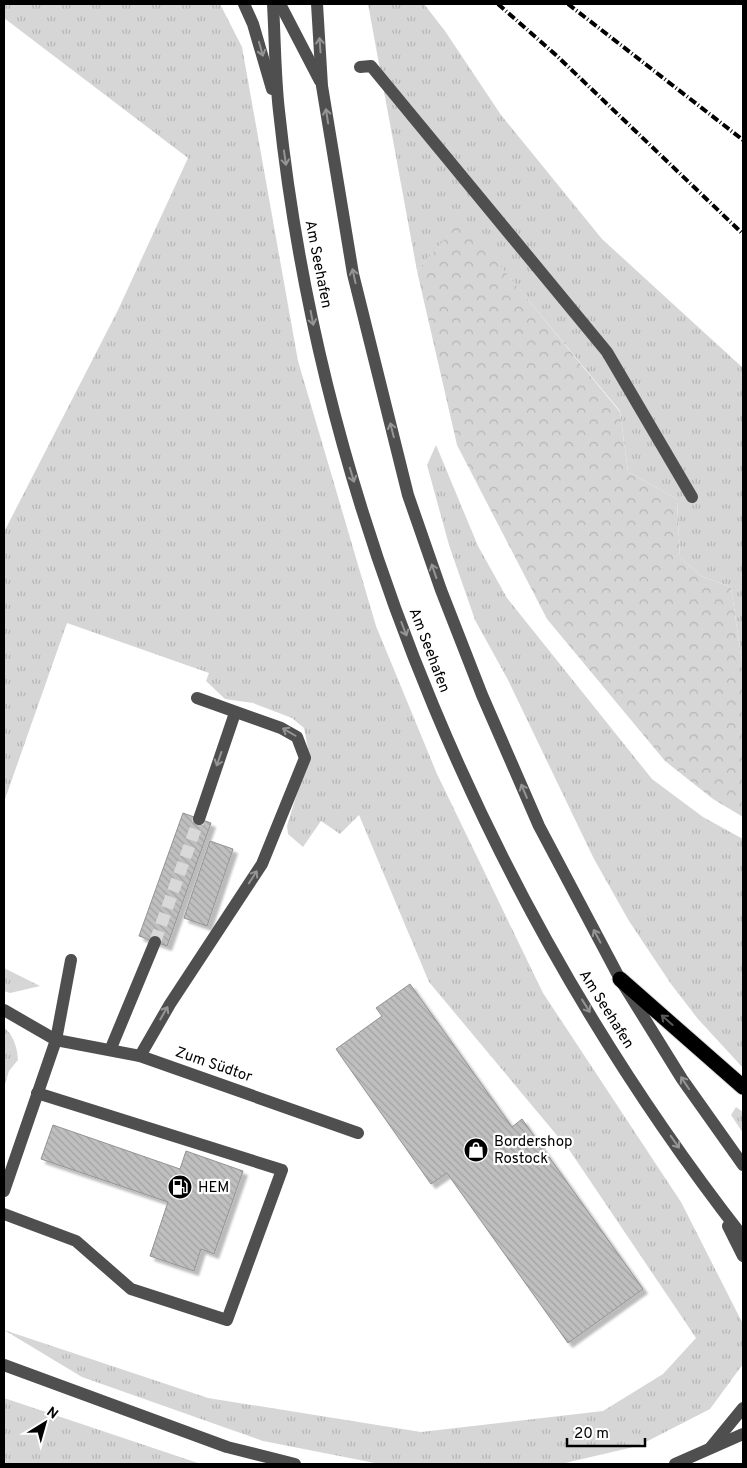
<svg xmlns="http://www.w3.org/2000/svg" width="747" height="1468" viewBox="0 0 747 1468" font-family="Overpass,sans-serif">
	<style>
		.grass { fill: url(#grass-tufts) }
		.forest { fill: url(#forest-crowns) }
		.building { fill: url(#building-back-hatch); stroke: #939393; filter: url(#shadow) }
		.lines { fill: none; stroke-linecap: round; stroke-linejoin: round }
		.minor-tunnel { stroke: #d9d9d9; stroke-width: 12; stroke-dasharray: 12 6; stroke-linecap: butt }
		.highway-casing { stroke: #dbdbdb; stroke-width: 17 }
		.minor { stroke: #4f4f4f; stroke-width: 12 }
		.highway { stroke: #000; stroke-width: 15 }
		.rail { stroke: #000; stroke-width: 4; stroke-dasharray: 8 2.5 1 2.5; stroke-linecap: butt }
		.oneway { stroke: #959595 }
		.oneway2 { stroke: #595959 }
		.labels { text-anchor: middle; stroke-width: 4.5; stroke-linejoin: round; paint-order: stroke }
		.street-label { font-size: 15px; fill: #000; stroke: #fff }
		.poi-label { font-size: 15px; fill: #000; stroke: #fff; text-anchor: start }
	</style>
	<defs>
		<pattern id="grass-tufts" width="24" height="20" patternUnits="userSpaceOnUse" patternTransform="scale(1.25)"><rect width="24" height="20" fill="#d6d6d6"/><path d="M3 7l-1-3M5 7V3M7 7l1-3M15 17l-1-3M17 17v-4M19 17l1-3" fill="none" stroke="#b6b6b6"/></pattern>
		<pattern id="forest-crowns" width="20" height="18" patternUnits="userSpaceOnUse" patternTransform="scale(1.25)"><rect width="20" height="18" fill="#d6d6d6"/><path d="M2 6a3 3 0 1 1 6 0M12 15a3 3 0 1 1 6 0" fill="none" stroke="#b6b6b6"/></pattern>
		<pattern id="building-back-hatch" width="6" height="6" patternUnits="userSpaceOnUse" patternTransform="scale(1.25)"><rect width="6" height="6" fill="#bfbfbf"/><path d="M-1 5l2 2M0 0l6 6M5-1l2 2" fill="none" stroke="#a2a2a2"/></pattern>
		<filter id="shadow"><feDropShadow dx="4.5" dy="4.5" stdDeviation="1" flood-color="#0004"/></filter>
	</defs>
	<rect width="100%" height="100%" fill="#fff"/>
	<g class="grass">
		<path d="M 4,4 L 220,4 L 242,47 L 298,361 L 376,626 L 437,774 L 543,993 L 681,1202 L 743,1324 L 743,1364 L 710,1409 L 638,1446 L 561,1464 L 380,1464 L 263,1441 L 82,1377 L 4,1330 L 208,1398 L 421,1432 L 603,1411 L 663,1374 L 696,1338 L 570,1151 L 429,982 L 359,815 L 340,834 L 321,821 L 303,847 L 288,834 L 287,826 L 309,754 L 304,728 L 292,718 L 253,703 L 225,699 L 206,681 L 209,673 L 67,623 L 4,802 L 4,532 L 118,310 L 188,158 L 4,18 Z"/>
		<path d="M 368,4 L 424,4 L 445,31 L 501,115 L 602,239 L 743,368 L 743,669 L 731,587 L 701,576 L 680,557 L 677,499 L 628,472 L 620,411 L 462,220 L 417,271 Z"/>
		<path d="M 436,445 L 478,546 L 507,598 L 652,779 L 703,817 L 743,839 L 743,1068 L 698,1019 L 671,984 L 629,921 L 594,859 L 508,680 L 475,620 L 449,545 L 427,465 Z"/>
		<path d="M 4,968 L 40,986 L 10,993 L 4,991 Z"/>
		<path d="M 4,1028 C 13,1033 18,1050 18,1060 L 9,1071 L 4,1087 Z"/>
		<path d="M 736,1107 L 743,1112 L 743,1133 L 731,1115 Z"/>
		<path d="M 4,1398 L 201,1464 L 4,1464 Z"/>
	</g>
	<path class="forest" d="M 462,219 L 620,412 L 628,472 L 677,499 L 680,557 L 701,576 L 731,587 L 743,669 L 743,817 L 713,799 L 665,761 L 547,619 L 457,445 L 417,271 Z"/>
	<g class="building">
		<path d="M 183,813 L 211,823 L 167,946 L 139,936 Z"/>
		<path d="M 210,841 L 233,849 L 207,926 L 184,918 Z"/>
		<path d="M 410,984 L 512,1127 L 522,1119 L 643,1289 L 568,1343 L 447,1173 L 431,1184 L 336,1049 L 382,1016 L 376,1008 Z"/>
		<path d="M 53,1125 L 180,1169 L 186,1151 L 243,1171 L 214,1254 L 201,1249 L 194,1271 L 150,1256 L 168,1202 L 41,1159 Z"/>
	</g>
	<g class="lines">
		<path class="minor-tunnel" d="M 155,942 L 199,819"/>
		<defs>
			<path id="highway" d="M 620,979 L 743,1087"/>
		</defs>
		<use href="#highway" class="highway-casing"/>
		<g class="minor">
			<path d="M 244,4 L 253,24 L 272,89"/>
			<path d="M 273,4 C 275,39 275,76 279,111 C 322,517 493,916 743,1237"/>
			<path d="M 280,4 L 320,81"/>
			<path d="M 317,4 L 322,86 L 353,274 L 408,495 L 441,590 L 482,695 L 539,826 L 620,979 L 682,1079 L 743,1165"/>
			<path d="M 360,67 L 371,66 L 607,352 L 692,497"/>
			<path d="M 199,819 L 235,713"/>
			<path d="M 71,960 L 56,1040 L 140,1056 L 358,1133"/>
			<path d="M 4,1010 L 56,1040 L 4,1191"/>
			<path d="M 111,1048 L 155,942"/>
			<path d="M 140,1056 L 170,1004 L 262,864 L 305,758 L 297,737 L 281,728 L 197,698"/>
			<path d="M 4,1214 L 76,1241 L 131,1289 L 227,1320 L 282,1170 L 37,1093"/>
			<path d="M 728,1226 L 743,1256"/>
			<path d="M 4,1365 L 227,1447 L 295,1464"/>
			<path d="M 711,1447 L 743,1408"/>
			<path d="M 675,1464 L 743,1434"/>
		</g>
		<use href="#highway" class="highway"/>
		<g class="rail">
			<path d="M 498,4 L 557,56 L 743,234"/>
			<path d="M 568,4 L 743,140"/>
		</g>
	</g>
	<defs><path id="oneway-shaft" d="M-6 0H5M1.5-3L5.5 0L1.5 3" fill="none" stroke-width="1.6" stroke-linecap="round" stroke-linejoin="round" transform="scale(1.25)"/></defs>
	<g class="oneway">
		<use href="#oneway-shaft" transform="translate(320 45) rotate(-94)"/>
		<use href="#oneway-shaft" transform="translate(261 49) rotate(74)"/>
		<use href="#oneway-shaft" transform="translate(327 116) rotate(-99)"/>
		<use href="#oneway-shaft" transform="translate(285 158) rotate(82)"/>
		<use href="#oneway-shaft" transform="translate(354 276) rotate(-102)"/>
		<use href="#oneway-shaft" transform="translate(312 318) rotate(79)"/>
		<use href="#oneway-shaft" transform="translate(392 430) rotate(-104)"/>
		<use href="#oneway-shaft" transform="translate(352 475) rotate(73)"/>
		<use href="#oneway-shaft" transform="translate(434 571) rotate(-109)"/>
		<use href="#oneway-shaft" transform="translate(404 629) rotate(69)"/>
		<use href="#oneway-shaft" transform="translate(289 732) rotate(-150)"/>
		<use href="#oneway-shaft" transform="translate(219 759) rotate(109)"/>
		<use href="#oneway-shaft" transform="translate(524 791) rotate(-113)"/>
		<use href="#oneway-shaft" transform="translate(253 877) rotate(-57)"/>
		<use href="#oneway-shaft" transform="translate(597 936) rotate(-118)"/>
		<use href="#oneway-shaft" transform="translate(586 1006) rotate(58)"/>
		<use href="#oneway-shaft" transform="translate(164 1013) rotate(-60)"/>
		<use href="#oneway-shaft" transform="translate(685 1083) rotate(-124)"/>
		<use href="#oneway-shaft" transform="translate(675 1142) rotate(55)"/>
	</g>
	<use class="oneway2" href="#oneway-shaft" transform="translate(667 1020) rotate(-139)"/>
	<defs>
		<symbol id="shop-disc" viewBox="-11 -11 22 22"><circle r="9.5" fill="#000" stroke="#fff"/><path d="M-5-2.5h2.3a2.7 3.5 0 0 1 5.4 0H5L5.5 6h-11ZM-1.5-2.5h3a1.5 2.3 0 0 0-3 0Z" fill="#fff"/></symbol>
		<symbol id="fuel-disc" viewBox="-11 -11 22 22"><circle r="9.5" fill="#000" stroke="#fff"/><path d="M-5.5-6h7V0h2V4h1.3V-2.5L3-4.5l.8-.8L6-3V5H2.5V1h-1V6h-7ZM-4.2-4.7v3.2H.2V-4.7Z" fill="#fff"/></symbol>
	</defs>
	<g fill-rule="evenodd">
		<use href="#shop-disc" x="462" y="1136" width="28" height="28"/>
		<use href="#fuel-disc" x="166" y="1173" width="28" height="28"/>
	</g>
	<g class="labels">
		<g class="street-label">
			<text transform="translate(319 264) rotate(79)" y="5">Am Seehafen</text>
			<text transform="translate(430 650) rotate(69)" y="5">Am Seehafen</text>
			<text transform="translate(607 1009) rotate(58)" y="5">Am Seehafen</text>
			<text transform="translate(214 1064) rotate(19)" y="5">Zum Südtor</text>
		</g>
		<g class="poi-label">
			<text x="494" y="1146">Bordershop<tspan x="494" dy="17">Rostock</tspan></text>
			<text x="198" y="1192">HEM</text>
		</g>
	</g>
	<rect width="747" height="1468" fill="none" stroke="#000000" stroke-width="10"/>
	<g transform="translate(45 1423) rotate(37)" stroke="#ffffff" stroke-width="4" paint-order="stroke">
	<path d="M0-4L9 19L0 12L-9 19Z" fill="#000000"/>
	<text y="-8" font-size="14" font-weight="bold" text-anchor="middle" fill="#000000">N</text>
	</g>
	<path d="M567 1438v8h78v-8" fill="none" stroke="#000000" stroke-width="2.5"/>
	<text x="574" y="1438" font-size="15" fill="#000000" stroke="#ffffff" stroke-width="4" paint-order="stroke">20 m</text>
</svg>
